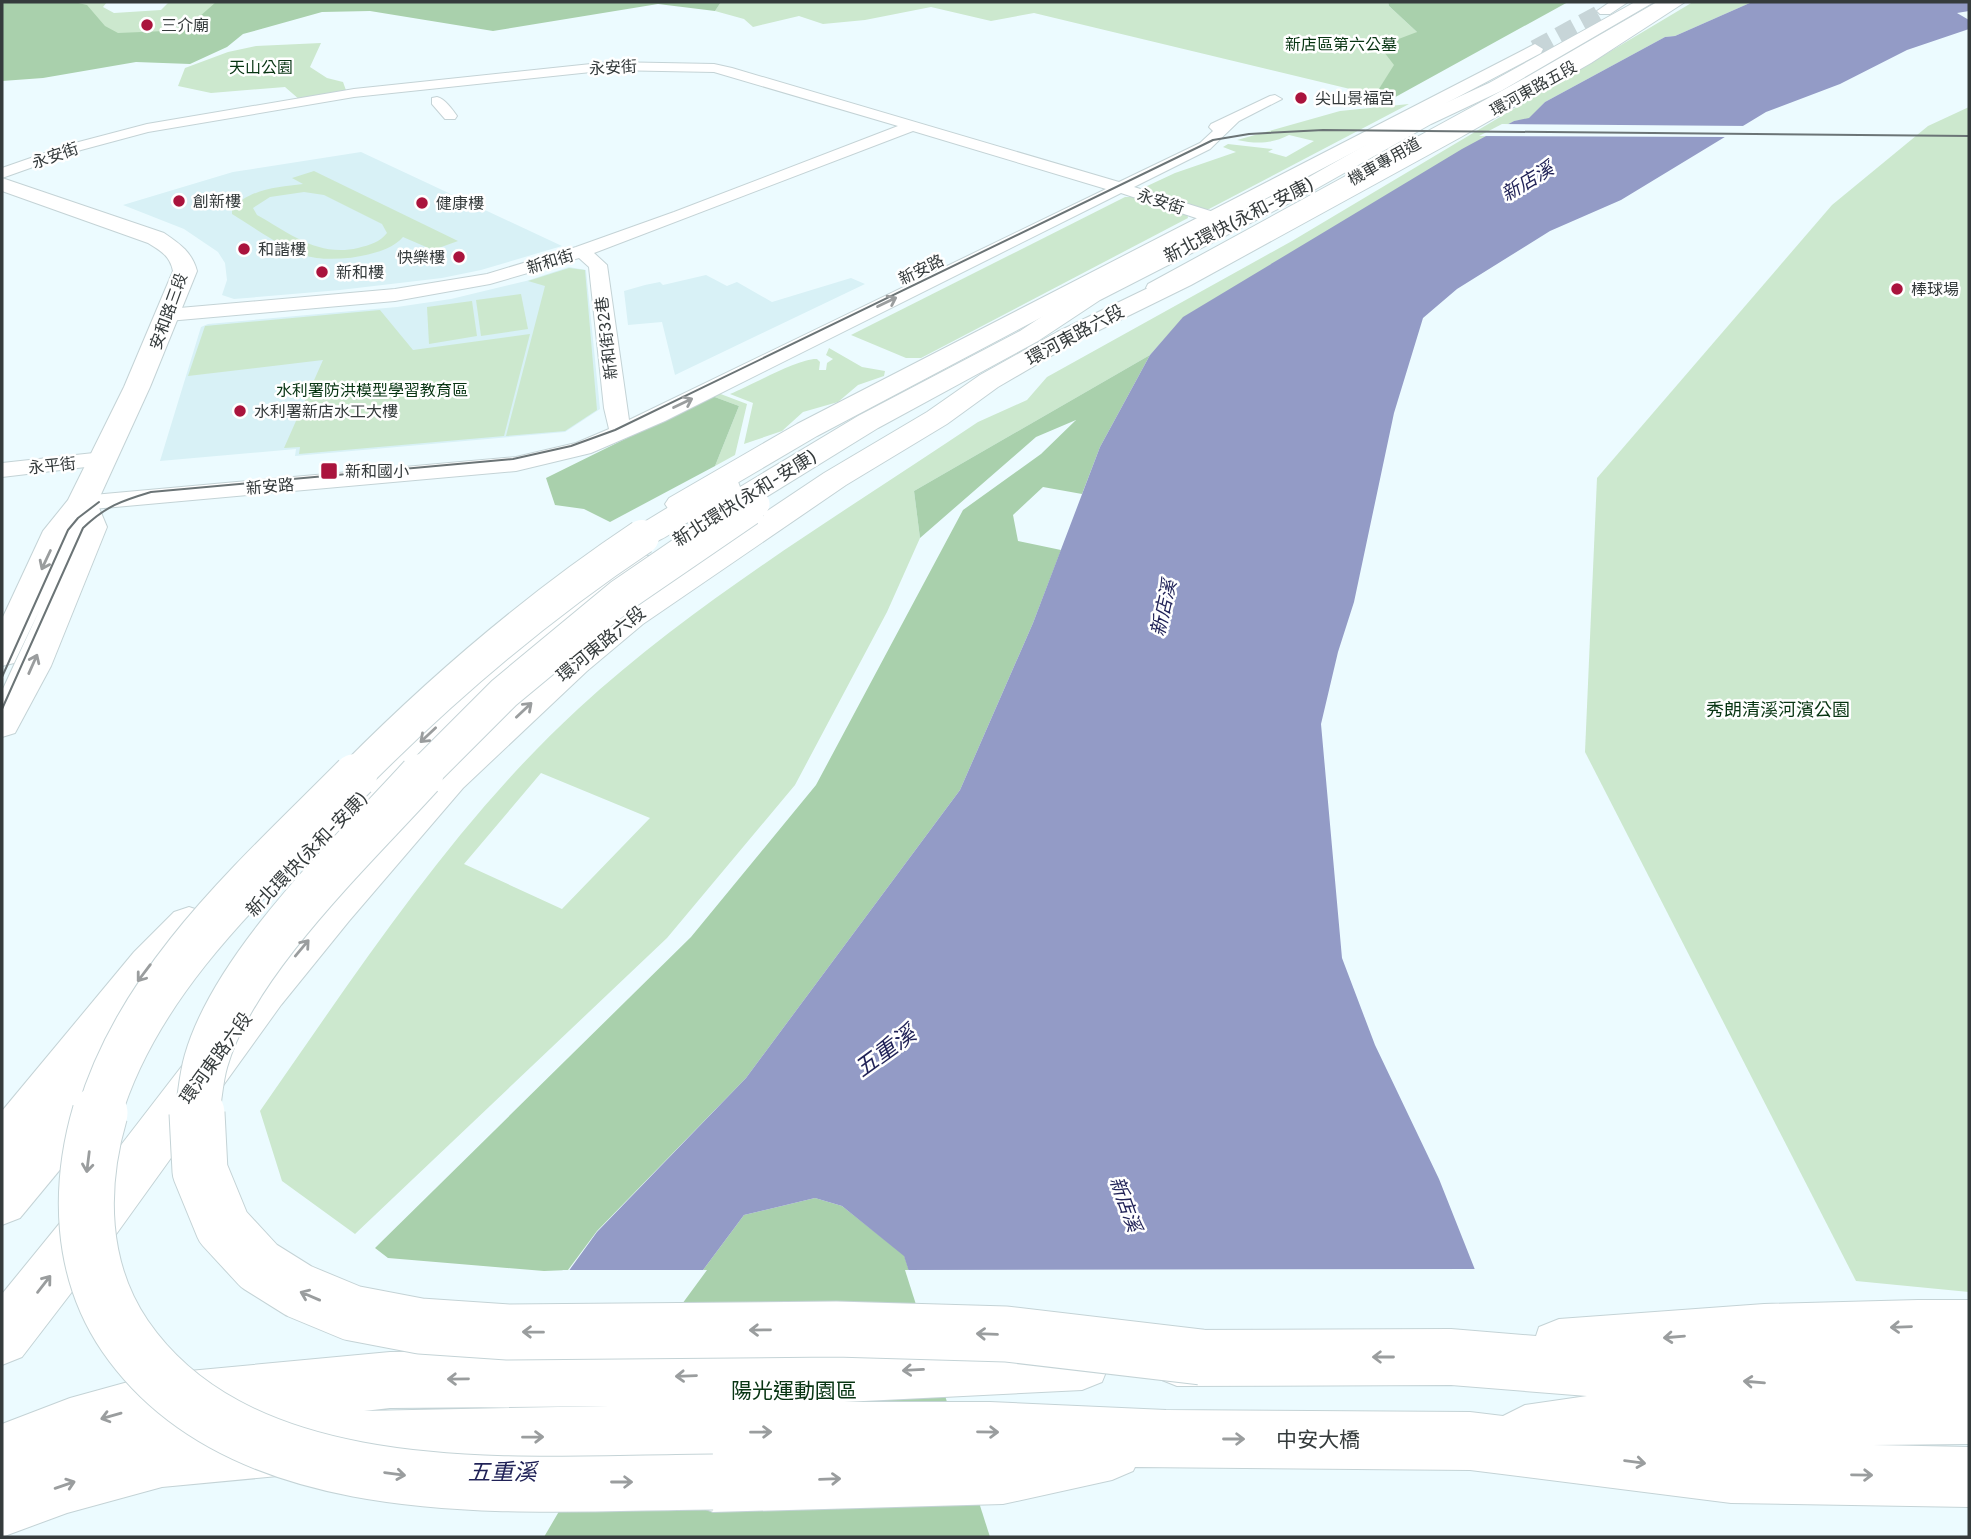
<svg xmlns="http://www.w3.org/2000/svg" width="1971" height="1539" viewBox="0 0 1971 1539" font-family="Inter,'Noto Sans TC',sans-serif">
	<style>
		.built { fill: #d8f1f6 }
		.green { fill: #cce8ce; fill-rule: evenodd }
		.forest { fill: #a9d0ac }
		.water { fill: #939bc6 }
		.pier { fill: #ecfbff }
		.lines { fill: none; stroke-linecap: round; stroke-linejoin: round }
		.secondary-tunnel { stroke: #c7d5d8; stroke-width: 18; stroke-dasharray: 18 9; stroke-linecap: butt }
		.street-casing { stroke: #c4d3d6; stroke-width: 2 }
		.secondary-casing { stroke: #c4d3d6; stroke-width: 2 }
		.highway-casing { stroke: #c4d3d6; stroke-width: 2 }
		.street { fill: #fff; fill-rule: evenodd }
		.secondary { fill: #fff; fill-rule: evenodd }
		.highway { fill: #fff; fill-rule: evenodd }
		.tram { stroke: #6b7476; stroke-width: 2 }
		.highway-bridge-far3-casing { stroke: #c4d3d6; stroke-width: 28; stroke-linecap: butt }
		.highway-bridge-far2-casing { stroke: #c4d3d6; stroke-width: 36; stroke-linecap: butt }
		.highway-bridge-far1-casing { stroke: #c4d3d6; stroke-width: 46; stroke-linecap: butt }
		.highway-bridge-casing { stroke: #c4d3d6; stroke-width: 57; stroke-linecap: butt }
		.highway-bridge-far3 { stroke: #fff; stroke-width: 27 }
		.highway-bridge-far2 { stroke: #fff; stroke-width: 34 }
		.highway-bridge-far1 { stroke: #fff; stroke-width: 44 }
		.highway-bridge { stroke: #fff; stroke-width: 55 }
		.oneway { stroke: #9a9d9e }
		.poi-dot { fill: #aa143d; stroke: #fff; stroke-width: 2.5 }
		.labels { text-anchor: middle; stroke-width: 5; stroke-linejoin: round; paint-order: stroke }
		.far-poi-label { font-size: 16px; fill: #353b3c; stroke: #fff; text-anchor: start }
		.far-park-label { font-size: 16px; fill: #073412; stroke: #fff }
		.far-street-label { font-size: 16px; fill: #353b3c; stroke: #fff }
		.street-label { font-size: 18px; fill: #353b3c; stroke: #fff }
		.park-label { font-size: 18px; fill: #073412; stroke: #fff }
		.water-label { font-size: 19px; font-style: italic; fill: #1f2156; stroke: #fff }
		.near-park-label { font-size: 21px; fill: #073412; stroke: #fff }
		.near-street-label { font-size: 21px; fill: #353b3c; stroke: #fff }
		.near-water-label { font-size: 23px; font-style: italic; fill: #1f2156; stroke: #fff }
	</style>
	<rect width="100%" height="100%" fill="#ecfbff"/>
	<g class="built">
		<path d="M 361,152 L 562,246 L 481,270 L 442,278 L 340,290 L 234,299 L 222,295 L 227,280 L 225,263 L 218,252 L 184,229 L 123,205 L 233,172 Z"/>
		<path d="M 569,267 L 586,270 L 600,409 L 565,432 L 295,456 L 296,449 L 160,461 L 201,327 L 208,324 L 397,307 L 451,299 L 526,281 Z"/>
		<path d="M 706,275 L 727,286 L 737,282 L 772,302 L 851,278 L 865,284 L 675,375 L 662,322 L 628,325 L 624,291 L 645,285 L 660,282 L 663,285 Z"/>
	</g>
	<g class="green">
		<path d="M 2,2 L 107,2 L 103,7 L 114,13 L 161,10 L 169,2 L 383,2 L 317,8 L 127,61 Z"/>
		<path d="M 721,2 L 1388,2 L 1389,6 L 1417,32 L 1375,95 L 1034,13 L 991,21 L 931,7 L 865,20 L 823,24 L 799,16 L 753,27 L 744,19 L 715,11 Z"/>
		<path d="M 1693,2 L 1752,2 L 1675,36 L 1665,37 L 1545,102 L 1529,119 L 1514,121 L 1184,317 L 1150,355 L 914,491 L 920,538 L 887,612 L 795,785 L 667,938 L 355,1234 L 282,1181 L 260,1111 C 358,971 452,825 578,709 C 699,598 843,513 978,422 L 1027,400 L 1047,377 L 1292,241 ZM 541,773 L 650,818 L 562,909 L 464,864 Z"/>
		<path d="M 321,43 L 310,67 L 327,78 L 343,82 L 347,93 L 300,100 L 285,87 L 211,93 L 178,86 L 185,68 L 228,52 L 256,46 Z"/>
		<path d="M 1409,104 L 1209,209 L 1197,209 L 1147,192 L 1145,187 L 1175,173 L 1236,152 L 1223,147 L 1228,144 L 1273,149 L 1268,152 L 1286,157 L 1314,141 L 1289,135 C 1271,144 1257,144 1237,140 L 1340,111 Z"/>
		<path d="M 1969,107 L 1969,1292 L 1856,1281 L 1585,752 L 1597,478 L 1832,205 L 1928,126 Z"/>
		<path d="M 314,171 L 458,241 L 433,250 L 403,237 C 387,257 328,264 304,255 C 279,246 255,228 232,214 L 232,209 C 249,189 278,187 303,184 L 292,178 ZM 304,192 L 324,195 L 382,224 L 387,233 C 380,242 370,245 358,248 C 318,257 291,234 257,215 L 253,208 L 270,197 Z"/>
		<path d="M 1125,197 L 1138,197 L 1187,213 L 1188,218 L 921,358 L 906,358 L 851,335 Z"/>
		<path d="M 569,268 L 585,270 L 597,410 L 565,431 L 506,436 L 545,286 L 528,281 Z"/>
		<path d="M 521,294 L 528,329 L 481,336 L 476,300 Z"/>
		<path d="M 472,301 L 477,336 L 429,344 L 427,307 Z"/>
		<path d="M 380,310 L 413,350 L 530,334 L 504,436 L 299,454 L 300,447 L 284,448 L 323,360 L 188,376 L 205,326 Z"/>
		<path d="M 829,348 L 862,367 L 885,371 L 884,376 L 858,385 L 838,402 L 803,412 L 782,431 L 744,444 L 753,403 L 730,394 C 750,386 799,358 817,359 L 820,362 L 819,370 L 826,370 L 827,363 L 833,359 L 826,355 Z"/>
		<path d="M 718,393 L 747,404 L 735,455 L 715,466 L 739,406 L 712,396 Z"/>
	</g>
	<g class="forest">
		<path d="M 2,2 L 74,2 L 87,5 L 105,26 L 118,33 L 165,31 L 190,25 L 216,2 L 721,2 L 715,11 L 658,4 L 493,31 L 370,11 L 322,12 L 243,34 L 227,47 L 190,64 L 136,62 L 43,78 L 2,81 Z"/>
		<path d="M 1388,2 L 1568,2 L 1390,100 L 1375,95 L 1394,65 L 1384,52 L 1388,43 L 1417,32 L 1389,6 Z"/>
		<path d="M 1150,355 L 1100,447 L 1082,494 L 1043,487 L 1013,515 L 1018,541 L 1061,550 L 1033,623 L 960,790 L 746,1078 L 597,1231 L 568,1270 L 544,1271 L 388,1258 L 375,1248 L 691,937 L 816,785 L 963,510 L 1041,454 L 1076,420 L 1036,437 L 920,538 L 914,491 Z"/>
		<path d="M 712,396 L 739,406 L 715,466 L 610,522 L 584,509 L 555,505 L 546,478 Z"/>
		<path d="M 815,1198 L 842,1206 L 904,1255 L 994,1537 L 540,1537 L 671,1313 L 744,1215 Z"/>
	</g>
	<path class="water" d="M 1752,2 L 1969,2 L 1969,11 L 1957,13 L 1969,20 L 1969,29 L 1907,50 L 1840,84 L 1766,112 L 1621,200 L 1550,231 L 1457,289 L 1423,318 L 1394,413 L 1354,602 L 1338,652 L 1321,724 L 1342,958 L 1375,1045 L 1439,1179 L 1581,1537 L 994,1537 L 904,1256 L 842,1206 L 815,1198 L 744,1215 L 671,1313 L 376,1537 L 597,1232 L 746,1078 L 960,790 L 1033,623 L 1100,447 L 1150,355 L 1183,317 L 1462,149 L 1514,121 L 1529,118 L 1545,102 L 1665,37 L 1675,36 Z"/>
	<g class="pier">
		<path d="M 1502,124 L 1750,126 L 1729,137 L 1479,136 Z"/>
		<path d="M 1478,1269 L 1584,1537 L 990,1537 L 905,1270 Z"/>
		<path d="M 563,1270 L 707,1270 L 674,1315 L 544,1537 L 373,1537 Z"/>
	</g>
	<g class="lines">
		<path class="secondary-tunnel" d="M 1535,49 L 1605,11"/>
		<defs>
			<g id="street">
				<path d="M 1657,2 L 1671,2 L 1537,83 L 1162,292 L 1155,294 L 1146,288 L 1148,284 L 1527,77 Z"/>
				<path d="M 610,62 L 714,64 L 732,68 L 1119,182 L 1200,143 L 1213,131 L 1209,127 L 1211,124 L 1270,96 L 1275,95 L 1282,99 L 1239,121 L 1210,149 L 1134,187 L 1220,214 L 1222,218 L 1220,222 L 1208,222 L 1121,193 L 665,421 L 591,453 L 516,471 L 82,510 L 74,508 L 70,503 L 74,498 L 82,496 L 516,457 L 576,443 L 609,429 L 604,408 L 589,267 L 579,258 L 490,284 L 395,301 L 168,321 L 158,315 L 168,309 L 395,289 L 487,274 L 576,247 L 674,212 L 898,126 L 714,72 L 610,70 L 354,97 L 148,132 L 81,150 L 2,178 L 2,168 L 71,144 L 147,124 L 354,89 ZM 913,131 L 1106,189 L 629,420 L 607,265 L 594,253 Z"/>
				<path d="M 437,97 C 445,99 452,109 457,116 L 455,119 L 445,119 L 432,104 L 432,98 Z"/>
				<path d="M 103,452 L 111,454 L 114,459 L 111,464 L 2,477 L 2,463 Z"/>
			</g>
			<g id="secondary">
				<path d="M 1610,2 L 1628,2 L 1610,14 L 1600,14 L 1597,11 Z"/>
				<path d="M 1667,2 L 1685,2 L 1591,63 L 1461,137 L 1191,285 L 1075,342 L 998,387 L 947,424 L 846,485 L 643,624 L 587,671 L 463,788 L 349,921 L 281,1005 L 117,1233 L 22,1357 L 2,1365 L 2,1294 L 81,1197 L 249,979 L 435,768 L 563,655 L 619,610 L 824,473 L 927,412 L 980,375 L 1057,332 L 1175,275 L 1447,129 L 1579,55 Z"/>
				<path d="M 1535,44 L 1543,49 L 1541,53 L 817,436 L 691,510 L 680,513 L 669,510 L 665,504 L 669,498 L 797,424 Z"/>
				<path d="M 2,178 L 164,233 C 180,244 192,252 197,271 L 150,387 L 97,503 L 107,527 L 51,666 L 15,733 L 2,737 L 2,691 L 40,609 L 14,663 L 2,666 L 2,619 L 43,531 L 68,500 L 124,387 L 173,271 C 170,256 161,251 148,243 L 2,191 Z"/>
				<path d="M 189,907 L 204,912 L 211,924 L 204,936 L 166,978 L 20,1163 L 2,1170 L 2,1111 L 134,952 L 174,912 Z"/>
			</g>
			<g id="highway">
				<path d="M 1635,2 L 1654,2 L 1501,91 L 1431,124 L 1307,194 L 1100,300 L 1038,341 L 878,428 L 719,526 L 708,528 L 697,526 L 693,519 C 673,531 654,550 631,544 L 626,537 L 631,530 L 715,479 L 726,476 L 737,479 L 740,487 L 858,416 L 1020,331 L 1082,290 L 1293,186 L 1417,116 L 1489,83 Z"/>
				<path d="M 641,554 L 652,557 L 657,564 L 652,571 L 582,619 L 472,714 L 349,834 L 335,839 L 321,834 L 315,824 L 321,814 L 446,696 L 558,605 L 630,557 Z"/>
				<path d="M 103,1061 L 120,1067 L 127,1082 L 120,1097 L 20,1218 L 2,1225 L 2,1163 L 86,1067 Z"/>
				<path d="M 1918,1300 L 1969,1300 L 1969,1444 L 1873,1445 L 1969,1447 L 1969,1507 L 1731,1503 L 1470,1470 L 1135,1467 L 1133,1471 L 1112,1480 L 1003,1504 L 713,1512 L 692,1503 L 683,1482 L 691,1463 L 342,1470 L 162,1487 L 67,1513 L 2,1537 L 2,1424 L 70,1398 L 157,1374 L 390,1352 L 809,1347 L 1082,1334 L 1102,1342 L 1110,1362 L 1102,1382 L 1082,1390 L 844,1402 L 990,1402 L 1166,1410 L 1470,1412 L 1503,1416 L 1525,1405 L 1587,1396 L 1451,1385 L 1177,1386 L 1157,1378 L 1149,1358 L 1157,1338 L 1177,1330 L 1451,1329 L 1536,1336 L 1539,1327 L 1559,1319 L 1764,1304 ZM 609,1406 L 364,1411 L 390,1408 Z"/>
			</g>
		</defs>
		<use href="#street" class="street-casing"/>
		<use href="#secondary" class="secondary-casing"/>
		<use href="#highway" class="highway-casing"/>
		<use href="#street" class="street"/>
		<use href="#secondary" class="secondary"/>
		<use href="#highway" class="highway"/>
		<g class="tram">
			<path d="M 2,677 L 68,530 L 78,518 L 99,502"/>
			<path d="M 2,709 L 83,528 C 106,506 121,501 151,492 L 513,459 L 571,446 L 615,430 L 1213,140 L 1249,134 L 1323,130 L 1969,136"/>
		</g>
		<defs>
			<path id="highway-bridge-far3" d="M 746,511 L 756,504"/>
			<g id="highway-bridge-far2">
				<path d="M 353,778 C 442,688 537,607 642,537"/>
				<path d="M 419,778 L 504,693 L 621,596 L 748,509"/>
			</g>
			<g id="highway-bridge-far1">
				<path d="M 99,1114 C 140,976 257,875 355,776"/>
				<path d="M 197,1114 C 200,1097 201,1078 206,1061 C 234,963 352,852 421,776"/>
			</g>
			<g id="highway-bridge">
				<path d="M 100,1113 C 78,1188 80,1270 125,1336 C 246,1512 527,1483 713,1482"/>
				<path d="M 197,1113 L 200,1171 L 223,1227 L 259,1266 L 299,1291 L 352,1313 L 420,1326 L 508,1332 L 836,1329 L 1006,1334 L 1201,1357"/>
			</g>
		</defs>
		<use href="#highway-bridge-far3" class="highway-bridge-far3-casing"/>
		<use href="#highway-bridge-far2" class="highway-bridge-far2-casing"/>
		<use href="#highway-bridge-far1" class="highway-bridge-far1-casing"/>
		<use href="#highway-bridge" class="highway-bridge-casing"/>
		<use href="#highway-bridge-far3" class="highway-bridge-far3"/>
		<use href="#highway-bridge-far2" class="highway-bridge-far2"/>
		<use href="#highway-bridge-far1" class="highway-bridge-far1"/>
		<use href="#highway-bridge" class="highway-bridge"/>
	</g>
	<defs><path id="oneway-shaft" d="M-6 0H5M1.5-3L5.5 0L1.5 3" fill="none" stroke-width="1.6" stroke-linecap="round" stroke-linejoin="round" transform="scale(1.75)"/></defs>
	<g class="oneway">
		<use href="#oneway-shaft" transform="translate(887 302) rotate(-26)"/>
		<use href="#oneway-shaft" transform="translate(683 403) rotate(-26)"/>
		<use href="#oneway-shaft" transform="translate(46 560) rotate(115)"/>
		<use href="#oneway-shaft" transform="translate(33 664) rotate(-66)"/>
		<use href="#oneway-shaft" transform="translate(524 710) rotate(-43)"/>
		<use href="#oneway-shaft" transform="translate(428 735) rotate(137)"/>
		<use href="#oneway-shaft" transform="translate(302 948) rotate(-50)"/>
		<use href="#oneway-shaft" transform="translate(144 973) rotate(127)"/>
		<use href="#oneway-shaft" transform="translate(88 1162) rotate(97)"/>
		<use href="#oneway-shaft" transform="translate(44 1284) rotate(-52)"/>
		<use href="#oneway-shaft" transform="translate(310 1296) rotate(-157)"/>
		<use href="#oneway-shaft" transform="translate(1901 1327) rotate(178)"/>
		<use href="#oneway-shaft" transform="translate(760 1330) rotate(179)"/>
		<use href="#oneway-shaft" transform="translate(533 1332) rotate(-179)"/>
		<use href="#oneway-shaft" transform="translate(987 1334) rotate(-178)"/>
		<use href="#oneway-shaft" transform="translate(1674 1337) rotate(175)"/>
		<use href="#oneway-shaft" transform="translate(1383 1357) rotate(180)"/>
		<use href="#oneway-shaft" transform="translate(913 1370) rotate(177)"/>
		<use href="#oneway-shaft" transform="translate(686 1376) rotate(178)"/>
		<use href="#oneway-shaft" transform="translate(458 1379) rotate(179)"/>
		<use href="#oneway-shaft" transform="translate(1754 1382) rotate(-175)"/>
		<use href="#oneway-shaft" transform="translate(111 1416) rotate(164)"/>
		<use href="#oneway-shaft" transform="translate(761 1432) rotate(-1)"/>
		<use href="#oneway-shaft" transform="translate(988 1432) rotate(1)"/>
		<use href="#oneway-shaft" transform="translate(533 1437) rotate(-1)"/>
		<use href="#oneway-shaft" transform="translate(1234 1439)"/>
		<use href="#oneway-shaft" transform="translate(1635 1462) rotate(7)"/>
		<use href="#oneway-shaft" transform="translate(395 1474) rotate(8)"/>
		<use href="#oneway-shaft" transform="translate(1862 1475) rotate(1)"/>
		<use href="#oneway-shaft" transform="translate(830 1479) rotate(-2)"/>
		<use href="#oneway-shaft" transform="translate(622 1482)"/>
		<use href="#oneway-shaft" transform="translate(65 1485) rotate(-19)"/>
	</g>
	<g class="poi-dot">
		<circle cx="147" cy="25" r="7"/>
		<circle cx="1301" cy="98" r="7"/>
		<circle cx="179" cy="201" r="7"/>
		<circle cx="422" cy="203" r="7"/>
		<circle cx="244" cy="249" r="7"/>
		<circle cx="459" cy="257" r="7"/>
		<circle cx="322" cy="272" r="7"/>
		<circle cx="1897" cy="289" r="7"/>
		<circle cx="240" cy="411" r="7"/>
		<rect x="320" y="462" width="18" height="18" rx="3.5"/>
	</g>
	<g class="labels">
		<g class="far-poi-label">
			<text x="161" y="31">三介廟</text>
			<text x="1315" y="104">尖山景福宮</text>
			<text x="193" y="207">創新樓</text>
			<text x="436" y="209">健康樓</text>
			<text x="258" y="255">和諧樓</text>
			<text x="445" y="263" text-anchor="end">快樂樓</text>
			<text x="336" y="278">新和樓</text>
			<text x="1911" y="295">棒球場</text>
			<text x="254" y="417">水利署新店水工大樓</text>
			<text x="345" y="477">新和國小</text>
		</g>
		<g class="far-park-label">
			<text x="1341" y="50">新店區第六公墓</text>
			<text x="261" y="73">天山公園</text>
			<text x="372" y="396">水利署防洪模型學習教育區</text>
		</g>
		<g class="far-street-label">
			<text transform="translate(613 67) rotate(-3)" y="6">永安街</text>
			<text transform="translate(1533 88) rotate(-29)" y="6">環河東路五段</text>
			<text transform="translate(55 155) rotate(-19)" y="6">永安街</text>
			<text transform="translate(1384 161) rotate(-29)" y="6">機車專用道</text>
			<text transform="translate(1161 201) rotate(18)" y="6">永安街</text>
			<text transform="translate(550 261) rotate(-17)" y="6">新和街</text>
			<text transform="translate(921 269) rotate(-26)" y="6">新安路</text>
			<text transform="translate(168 311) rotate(-70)" y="6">安和路三段</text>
			<text transform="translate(606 338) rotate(-97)" y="6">新和街32巷</text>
			<text transform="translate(52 465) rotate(-6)" y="6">永平街</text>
			<text transform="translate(270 486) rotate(-5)" y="6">新安路</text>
		</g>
		<g class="street-label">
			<text transform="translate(1239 220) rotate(-27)" y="6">新北環快(永和-安康)</text>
			<text transform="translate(1075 335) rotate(-28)" y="6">環河東路六段</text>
			<text transform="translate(745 498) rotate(-32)" y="6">新北環快(永和-安康)</text>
			<text transform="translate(601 644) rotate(-39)" y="6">環河東路六段</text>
			<text transform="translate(307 854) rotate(-46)" y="6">新北環快(永和-安康)</text>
			<text transform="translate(216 1058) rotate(-54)" y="6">環河東路六段</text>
		</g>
		<g class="park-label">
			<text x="1778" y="716">秀朗清溪河濱公園</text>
		</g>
		<g class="water-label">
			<text transform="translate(1527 181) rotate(-31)" y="7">新店溪</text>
			<text transform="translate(1163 608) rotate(-77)" y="7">新店溪</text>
			<text transform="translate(1126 1204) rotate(70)" y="7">新店溪</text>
		</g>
		<g class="near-park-label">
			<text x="794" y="1398">陽光運動園區</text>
		</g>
		<g class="near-street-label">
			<text x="1318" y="1447">中安大橋</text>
		</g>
		<g class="near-water-label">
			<text transform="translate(885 1051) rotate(-36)" y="8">五重溪</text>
			<text x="502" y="1480">五重溪</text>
		</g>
	</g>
	<rect width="1971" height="1539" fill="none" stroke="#353b3c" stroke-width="7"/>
</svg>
